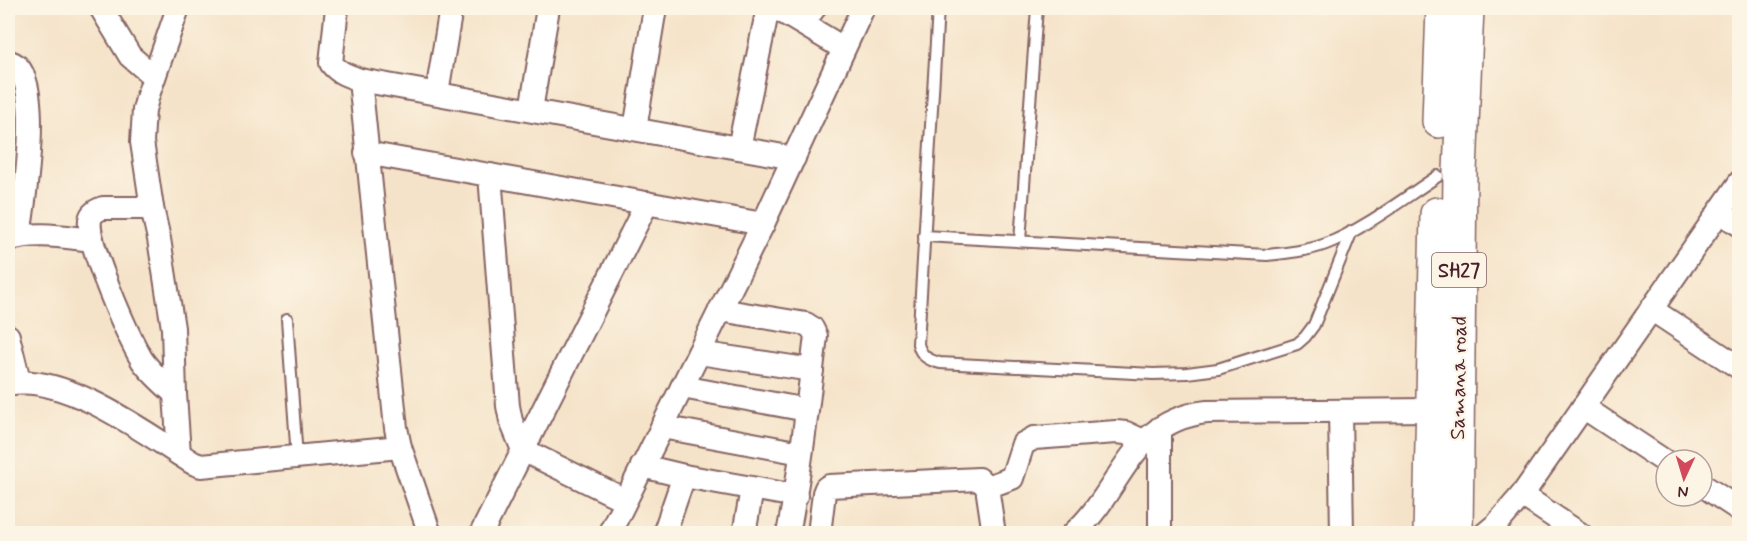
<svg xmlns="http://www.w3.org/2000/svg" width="1747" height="541" viewBox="0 0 1747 541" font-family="Mynerve,sans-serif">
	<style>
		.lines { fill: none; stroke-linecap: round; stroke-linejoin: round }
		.service-casing { stroke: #866462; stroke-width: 14 }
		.minor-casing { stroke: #866462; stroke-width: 26 }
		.primary-casing { stroke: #866462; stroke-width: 36 }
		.service { stroke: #fff; stroke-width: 10 }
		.minor { stroke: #fff; stroke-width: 22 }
		.primary { stroke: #fff; stroke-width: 33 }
		.labels { text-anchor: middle; stroke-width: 4.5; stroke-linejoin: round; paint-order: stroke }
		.shield { fill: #fcf5e5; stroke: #7f5f63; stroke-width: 1.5 }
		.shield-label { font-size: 20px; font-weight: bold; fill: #4a1f2b }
		.street-label { font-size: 21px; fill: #4a1f2b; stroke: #fcf5e5 }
	</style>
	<rect width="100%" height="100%" fill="#fcf5e5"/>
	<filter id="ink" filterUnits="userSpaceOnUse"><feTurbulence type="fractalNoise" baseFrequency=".0167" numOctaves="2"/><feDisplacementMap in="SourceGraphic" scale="12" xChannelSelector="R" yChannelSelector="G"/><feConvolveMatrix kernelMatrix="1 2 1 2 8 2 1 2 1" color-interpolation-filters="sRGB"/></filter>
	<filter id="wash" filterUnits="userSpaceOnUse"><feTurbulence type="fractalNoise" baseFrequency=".008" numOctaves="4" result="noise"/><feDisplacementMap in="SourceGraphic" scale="24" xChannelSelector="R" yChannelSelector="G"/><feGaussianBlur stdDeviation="1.35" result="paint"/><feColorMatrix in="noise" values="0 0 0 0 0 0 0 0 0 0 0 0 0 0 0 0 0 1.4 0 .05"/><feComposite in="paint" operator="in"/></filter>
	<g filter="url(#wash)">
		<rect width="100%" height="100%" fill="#f5e3c9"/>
	</g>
	<g filter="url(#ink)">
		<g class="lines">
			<defs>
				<g id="service">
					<path d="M 938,8 L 918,344 C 921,356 928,360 940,363 L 1153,374 L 1187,373 L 1218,369 L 1297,344 L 1305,337 L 1314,325 L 1352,231"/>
					<path d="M 808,26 L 822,8"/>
					<path d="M 924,236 L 1267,255 C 1287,253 1307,251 1326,244 C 1363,230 1404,198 1438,176"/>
					<path d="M 1020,241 L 1037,8"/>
					<path d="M 287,319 L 297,458"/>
				</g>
				<g id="minor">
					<path d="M 101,8 L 130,56 L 154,77"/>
					<path d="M 178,8 L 148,95 L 144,110 L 142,142 L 152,208 L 159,239 L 173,328 L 175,394 L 179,454"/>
					<path d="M 337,8 L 331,63 C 338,73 349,76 360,80 L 794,158"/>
					<path d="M 776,8 L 843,48"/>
					<path d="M 8,62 C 47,67 23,208 19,236"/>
					<path d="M 360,80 L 396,428 L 400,447 L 430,534"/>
					<path d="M 437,93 L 451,8"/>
					<path d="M 531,110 L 548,8"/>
					<path d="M 635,129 L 655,8"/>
					<path d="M 739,148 L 768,8"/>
					<path d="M 366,153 L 763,224"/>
					<path d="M 490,175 L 508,406 L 511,421 L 523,450 L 625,500"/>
					<path d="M 152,208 L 103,208 C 97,210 91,213 90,220 C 86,243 129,338 142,360 C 151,373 163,383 175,394"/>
					<path d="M 1719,212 L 1740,225"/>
					<path d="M 8,240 C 35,231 64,237 92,240"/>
					<path d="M 1651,309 L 1740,368"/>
					<path d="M 720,310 L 806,324 L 812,328 L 816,336 C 808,402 801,468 788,534"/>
					<path d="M 8,336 L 19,381"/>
					<path d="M 699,353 L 812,370"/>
					<path d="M 8,384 C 64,372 147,434 193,463 L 201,466 L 400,447"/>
					<path d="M 682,387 L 807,410"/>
					<path d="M 1583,407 L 1666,462"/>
					<path d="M 1340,411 L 1342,534"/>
					<path d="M 662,427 L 801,453"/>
					<path d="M 642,466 L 684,476 L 796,496"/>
					<path d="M 1702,485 L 1740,510"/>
					<path d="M 987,487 L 1012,478 L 1023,444 L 1034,438 L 1116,432 L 1126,433 L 1143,441"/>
					<path d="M 1522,495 L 1580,534"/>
					<path d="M 481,534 L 647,203"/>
					<path d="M 609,534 L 763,224 L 863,8"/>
					<path d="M 664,534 L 684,476"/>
					<path d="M 744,534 L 752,489"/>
					<path d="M 819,534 L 824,493 L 826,488 L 829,486 L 979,479 L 987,487 L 994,534"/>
					<path d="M 1073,534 C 1123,490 1128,421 1207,412 L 1432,410"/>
					<path d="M 1160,534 L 1160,428"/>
					<path d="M 1485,534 L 1497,524 L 1522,495 L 1740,182"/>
				</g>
				<g id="primary">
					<path d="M 1439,121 L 1443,8"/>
					<path d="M 1430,534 L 1437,214"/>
					<path d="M 1456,534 L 1460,171 L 1467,8"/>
				</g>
			</defs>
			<use href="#service" class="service-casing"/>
			<use href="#minor" class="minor-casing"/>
			<use href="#primary" class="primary-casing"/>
			<use href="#service" class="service"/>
			<use href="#minor" class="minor"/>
			<use href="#primary" class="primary"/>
		</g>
	</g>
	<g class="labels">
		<rect class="shield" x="1432" y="253" width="54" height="34" rx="4.5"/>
		<g class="shield-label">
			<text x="1459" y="277">SH27</text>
		</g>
		<g class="street-label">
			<text transform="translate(1458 378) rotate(-89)" y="7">Samana road</text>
		</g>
	</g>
	<rect width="1747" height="541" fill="none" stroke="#fcf5e5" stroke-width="30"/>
	<g transform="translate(1684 478) rotate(184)"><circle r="28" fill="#fcf5e5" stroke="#b59f9b" stroke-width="1.5"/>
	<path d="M0-4.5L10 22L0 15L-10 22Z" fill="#d1495b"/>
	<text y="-9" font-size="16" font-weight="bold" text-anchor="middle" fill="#4a1f2b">N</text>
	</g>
</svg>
